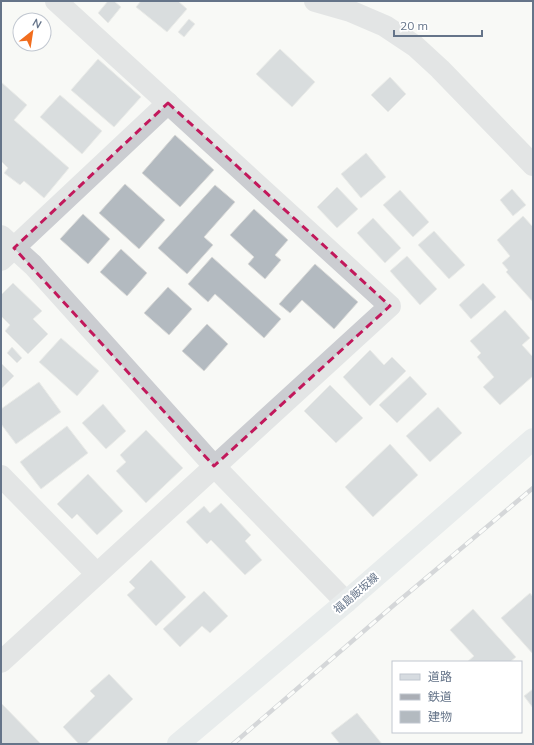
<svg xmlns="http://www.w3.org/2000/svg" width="534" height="745" viewBox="0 0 534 745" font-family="Mulish,'Noto Sans JP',sans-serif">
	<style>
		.building { fill: #b3bac0; stroke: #dadad8 }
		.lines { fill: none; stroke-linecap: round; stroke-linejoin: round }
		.minor { stroke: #cbcdd1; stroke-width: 22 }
		.primary { stroke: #d6dbe0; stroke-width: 22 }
		.rail-casing { stroke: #aaaeb5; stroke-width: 4.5 }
		.rail { stroke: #fff; stroke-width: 3; stroke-dasharray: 9; stroke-linecap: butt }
		.marked { fill: none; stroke: #c2185b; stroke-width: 3; stroke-dasharray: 8 5; stroke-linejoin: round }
		.labels { text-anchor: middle; stroke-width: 4; stroke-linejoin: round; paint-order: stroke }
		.street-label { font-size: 11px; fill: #657489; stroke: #fff }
	</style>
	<rect width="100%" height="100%" fill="#f8f9f6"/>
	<g class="building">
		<path d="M 108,1 L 114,1 L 121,7 L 108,23 L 98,13 Z"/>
		<path d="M 141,1 L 178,1 L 187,9 L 167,32 L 136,7 Z"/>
		<path d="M 189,19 L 195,24 L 184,37 L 178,32 Z"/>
		<path d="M 280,49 L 315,82 L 292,107 L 256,74 Z"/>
		<path d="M 98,59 L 141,97 L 114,127 L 71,90 Z"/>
		<path d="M 390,77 L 406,94 L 388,112 L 371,95 Z"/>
		<path d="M 1,82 L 27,105 L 14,120 L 69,168 L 44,198 L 24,181 L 20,185 L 4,173 L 8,168 L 1,161 Z"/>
		<path d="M 60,95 L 102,131 L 82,154 L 40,117 Z"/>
		<path d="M 175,135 L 214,170 L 180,207 L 142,173 Z"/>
		<path d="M 366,153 L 386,177 L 361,198 L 341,174 Z"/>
		<path d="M 125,184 L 165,220 L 139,249 L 99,213 Z"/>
		<path d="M 215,185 L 235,202 L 204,237 L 213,245 L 187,274 L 158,248 Z"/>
		<path d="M 337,187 L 358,209 L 337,228 L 317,207 Z"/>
		<path d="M 512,189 L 526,205 L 513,216 L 500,200 Z"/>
		<path d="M 400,190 L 429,222 L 413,237 L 383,205 Z"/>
		<path d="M 254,209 L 288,240 L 275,255 L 281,260 L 265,279 L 248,264 L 254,257 L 230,235 Z"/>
		<path d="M 83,214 L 110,239 L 88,264 L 60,239 Z"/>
		<path d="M 523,216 L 533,227 L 533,302 L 506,272 L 508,270 L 502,263 L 510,256 L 497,240 Z"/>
		<path d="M 373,218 L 401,248 L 385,263 L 357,233 Z"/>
		<path d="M 434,231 L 465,265 L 449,279 L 418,245 Z"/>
		<path d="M 121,249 L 147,273 L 127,296 L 100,272 Z"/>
		<path d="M 407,256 L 437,289 L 420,305 L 390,271 Z"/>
		<path d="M 212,257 L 281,319 L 264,338 L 215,294 L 208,302 L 188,284 Z"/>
		<path d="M 315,264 L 358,302 L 334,329 L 302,300 L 290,313 L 279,304 Z"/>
		<path d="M 13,283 L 42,311 L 33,319 L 48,334 L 28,354 L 5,331 L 10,325 L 1,316 L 1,295 Z"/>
		<path d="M 483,283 L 496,297 L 471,319 L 459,305 Z"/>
		<path d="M 168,287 L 192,309 L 169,335 L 144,313 Z"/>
		<path d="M 505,310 L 530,338 L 522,345 L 533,357 L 533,376 L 500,405 L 483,387 L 494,377 L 477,357 L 481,353 L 470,341 Z"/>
		<path d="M 207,324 L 228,344 L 204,371 L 182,351 Z"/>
		<path d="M 61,338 L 99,371 L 77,396 L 39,362 Z"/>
		<path d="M 12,347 L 22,358 L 17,363 L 7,353 Z"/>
		<path d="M 370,350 L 384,365 L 392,357 L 406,371 L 370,406 L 343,377 Z"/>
		<path d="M 1,363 L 14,376 L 1,389 Z"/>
		<path d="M 410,376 L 427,394 L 397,423 L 379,405 Z"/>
		<path d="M 39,382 L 61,412 L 16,444 L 1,424 L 1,409 Z"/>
		<path d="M 330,385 L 363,418 L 336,443 L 304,411 Z"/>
		<path d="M 103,404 L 126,431 L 106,449 L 82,423 Z"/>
		<path d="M 438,407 L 462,433 L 430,462 L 406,436 Z"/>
		<path d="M 67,426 L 88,453 L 41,489 L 20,462 Z"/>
		<path d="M 146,430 L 183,468 L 146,503 L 116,471 L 126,462 L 120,455 Z"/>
		<path d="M 390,444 L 418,475 L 373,517 L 345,487 Z"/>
		<path d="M 88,474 L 123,511 L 97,535 L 77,514 L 72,519 L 57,504 Z"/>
		<path d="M 221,503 L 251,535 L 245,541 L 262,560 L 245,575 L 211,540 L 207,544 L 186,522 L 204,506 L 210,513 Z"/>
		<path d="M 151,560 L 186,597 L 156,626 L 127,595 L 135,588 L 129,582 Z"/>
		<path d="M 204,591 L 228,616 L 210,633 L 202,626 L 180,647 L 163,629 Z"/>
		<path d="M 530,593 L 533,597 L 533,654 L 501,618 Z"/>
		<path d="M 473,609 L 516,657 L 510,662 L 467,662 L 474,656 L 450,630 Z"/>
		<path d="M 109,674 L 133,699 L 86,744 L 79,744 L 63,727 L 95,696 L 90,691 Z"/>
		<path d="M 533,689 L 533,708 L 524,696 Z"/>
		<path d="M 1,703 L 41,744 L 1,744 Z"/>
		<path d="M 357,713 L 382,744 L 340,744 L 331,733 Z"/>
	</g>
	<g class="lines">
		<g class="minor">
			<path d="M 315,1 L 350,11 L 385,26 L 415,46 L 440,69 L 533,165"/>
			<path d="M 1,236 L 33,265 L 214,466 L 346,602"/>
			<path d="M 1,260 L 168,103"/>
			<path d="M 1,476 L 97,574"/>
			<path d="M 1,662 L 390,306 L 56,1"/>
		</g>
		<path class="primary" d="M 178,744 L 346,602 L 533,439"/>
		<defs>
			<path id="rail" d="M 233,744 L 394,605 L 533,488"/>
		</defs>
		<use href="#rail" class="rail-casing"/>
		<use href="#rail" class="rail"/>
	</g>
	<path d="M0 0H534V745H0ZM 168,103 L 390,306 L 214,466 L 14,248 Z" fill="#f8f9f6" fill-opacity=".55" fill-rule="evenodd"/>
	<path class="marked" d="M 168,103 L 390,306 L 214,466 L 14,248 Z"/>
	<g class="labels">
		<g class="street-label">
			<text transform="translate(356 593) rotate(-41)" y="4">福島飯坂線</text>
		</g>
	</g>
	<rect width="534" height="745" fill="none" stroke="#657489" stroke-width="4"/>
	<rect x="392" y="661" width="130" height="72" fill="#ffffff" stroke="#c1c7d0"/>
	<rect x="400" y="674" width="20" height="6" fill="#d6dbe0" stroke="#c1c7d0"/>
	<text x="428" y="681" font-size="12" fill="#657489">道路</text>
	<rect x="400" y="694" width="20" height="6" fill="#aaaeb5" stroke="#c1c7d0"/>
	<text x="428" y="701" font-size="12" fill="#657489">鉄道</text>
	<rect x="400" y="711" width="20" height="12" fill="#b3bac0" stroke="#c1c7d0"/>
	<text x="428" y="721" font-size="12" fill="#657489">建物</text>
	<g transform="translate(32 32) rotate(30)"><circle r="19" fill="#ffffff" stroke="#c1c7d0"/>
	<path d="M0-3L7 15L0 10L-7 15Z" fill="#f16d1e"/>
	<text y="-6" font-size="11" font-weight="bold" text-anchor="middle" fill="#657489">N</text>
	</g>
	<path d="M394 30v6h88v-6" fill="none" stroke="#657489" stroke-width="2"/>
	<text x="400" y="30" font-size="12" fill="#657489" stroke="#ffffff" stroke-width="3" paint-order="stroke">20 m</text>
</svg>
